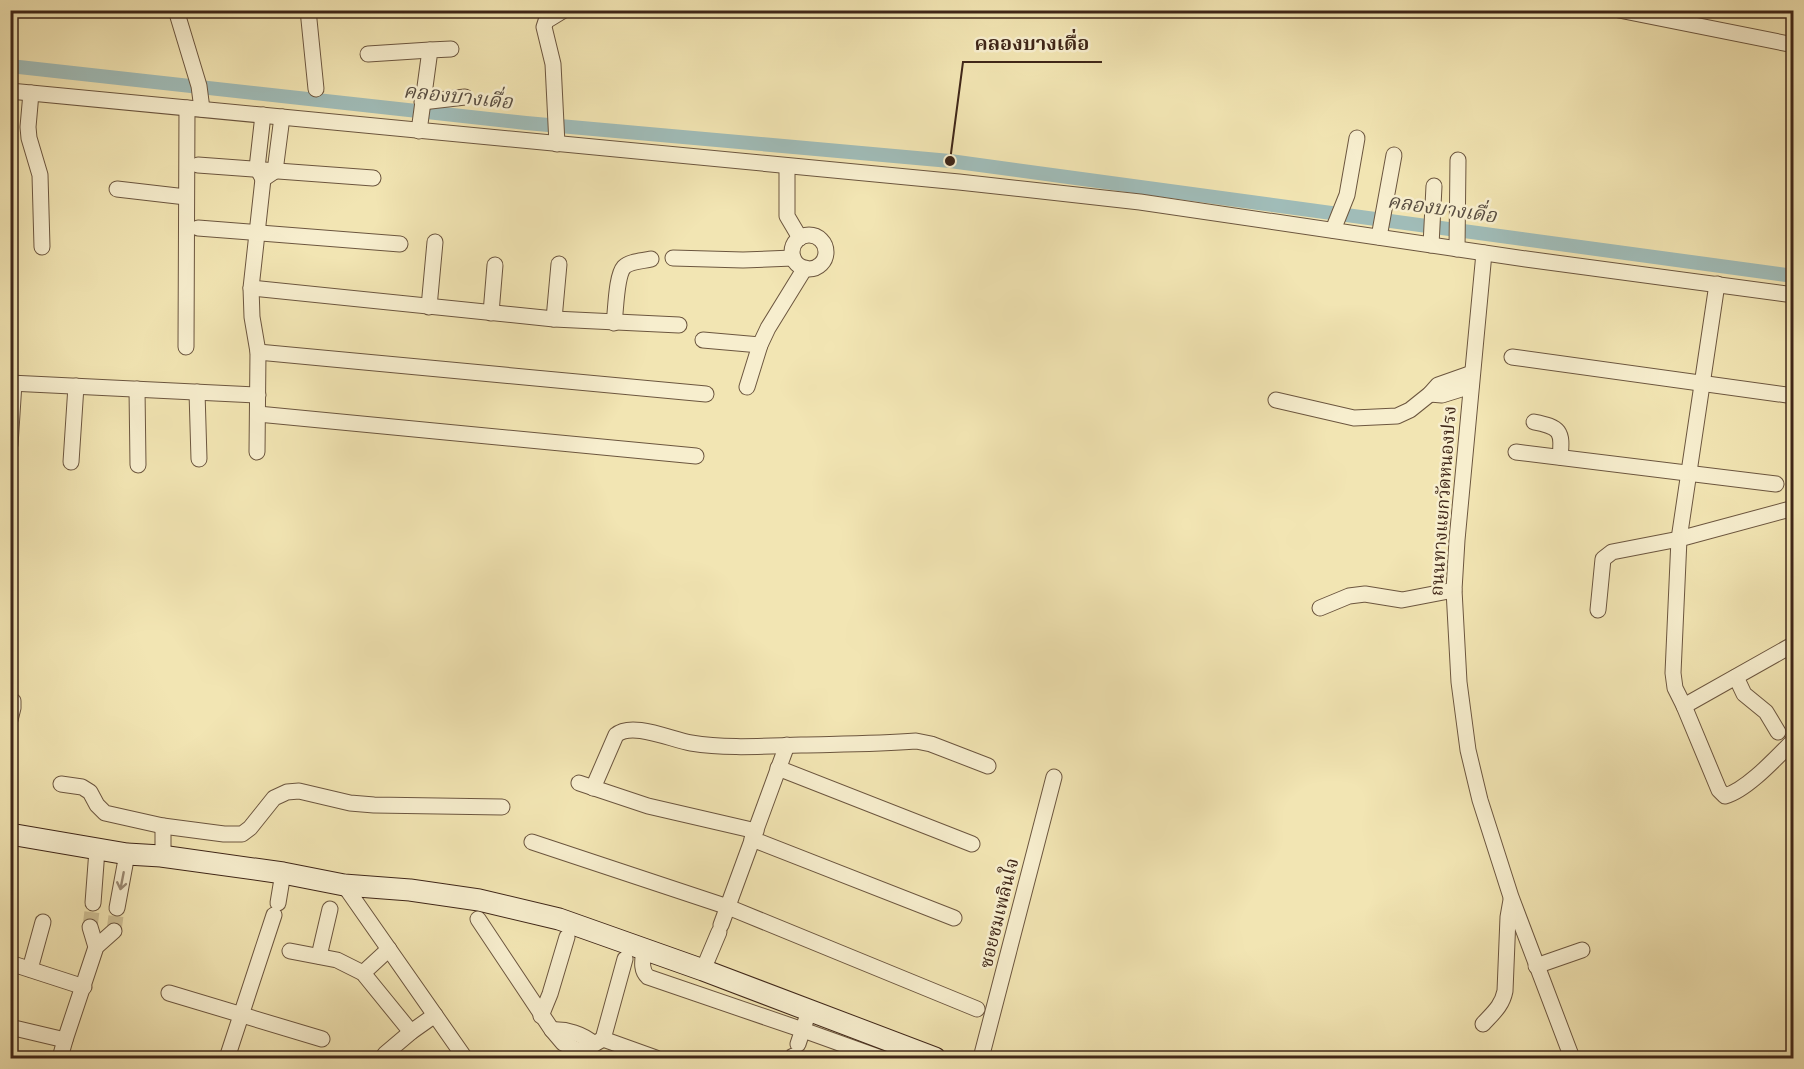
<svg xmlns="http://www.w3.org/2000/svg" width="1804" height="1069" viewBox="0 0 1804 1069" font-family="'IM FELL Double Pica','Noto Serif Thai',serif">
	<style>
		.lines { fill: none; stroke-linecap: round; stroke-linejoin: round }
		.canal { stroke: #a0bcb8; stroke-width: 14 }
		.street-tunnel { stroke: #cebf94; stroke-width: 15; stroke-dasharray: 15 8; stroke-linecap: butt }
		.street-casing { stroke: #6c563f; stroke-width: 17 }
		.secondary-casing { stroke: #3f2618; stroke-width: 23 }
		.street { stroke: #f7eece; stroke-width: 15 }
		.secondary { stroke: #f7eece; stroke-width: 21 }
		.oneway { stroke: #9b8a73 }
		.labels { text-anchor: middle; stroke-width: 5; stroke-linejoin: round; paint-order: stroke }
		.street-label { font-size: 18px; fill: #3f2618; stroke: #f7eece }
		.water-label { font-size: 20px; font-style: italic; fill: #574c40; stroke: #f7eece }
		.leader { fill: none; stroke: #3f2618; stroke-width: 2 }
		.callout-dot { fill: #3f2618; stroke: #f7eece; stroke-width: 2 }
		.callout-label { font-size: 20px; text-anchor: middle; font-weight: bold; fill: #3f2618; stroke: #f7eece; stroke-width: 5; stroke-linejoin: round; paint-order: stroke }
	</style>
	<rect width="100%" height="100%" fill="#f2e5b3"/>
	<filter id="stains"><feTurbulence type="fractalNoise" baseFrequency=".00333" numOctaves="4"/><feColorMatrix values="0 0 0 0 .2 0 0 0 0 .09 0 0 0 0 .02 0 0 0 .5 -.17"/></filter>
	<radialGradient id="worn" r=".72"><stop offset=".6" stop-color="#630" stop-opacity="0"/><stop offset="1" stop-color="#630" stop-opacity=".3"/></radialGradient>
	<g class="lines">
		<path class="canal" d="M 10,66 L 526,123 L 950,161 L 1794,276"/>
		<g class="street-tunnel">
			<path d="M 90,927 L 93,903"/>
			<path d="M 114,931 L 117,908"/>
		</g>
		<defs>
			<g id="street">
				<path d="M 176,10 L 199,86 L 202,109"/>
				<path d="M 308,10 L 316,89"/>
				<path d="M 1619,10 L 1794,45"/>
				<path d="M 368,54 L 430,50"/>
				<path d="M 10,91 L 959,182 L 1140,202 L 1526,259 L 1794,295"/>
				<path d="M 31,93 L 28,127 L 29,138 L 40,175 L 42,247"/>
				<path d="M 422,102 L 465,97"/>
				<path d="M 263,115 L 257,168 L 263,179 L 275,171 L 282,117"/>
				<path d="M 419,131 L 430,50 L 451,49"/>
				<path d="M 557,144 L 553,64 L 544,27 L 546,21 L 564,10"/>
				<path d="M 198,165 L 373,178"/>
				<path d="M 787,166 L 787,216 L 800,238"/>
				<path d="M 117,189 L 186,197"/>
				<path d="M 198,228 L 400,244"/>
				<path d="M 1333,230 L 1347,195 L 1357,138"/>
				<circle cx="809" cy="252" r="17"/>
				<path d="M 1379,237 L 1394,155"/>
				<path d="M 1431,245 L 1434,186"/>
				<path d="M 1457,249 L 1458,160"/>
				<path d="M 1484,253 L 1457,540 L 1454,590 L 1459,682 L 1468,750 L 1480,800 L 1511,897 L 1572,1058"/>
				<path d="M 673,258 L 743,260 L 793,258"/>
				<path d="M 1717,284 L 1679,539 L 1673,673 L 1675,688 L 1684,706 L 1719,790 L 1725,796 C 1747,790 1777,757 1794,740"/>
				<path d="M 251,288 L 554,319 L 679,325"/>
				<path d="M 429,307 L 435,242"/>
				<path d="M 491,313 L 495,265"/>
				<path d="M 554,319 L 559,264"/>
				<path d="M 614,323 C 616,310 616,276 624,267 C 630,261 644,261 651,259"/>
				<path d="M 703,340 L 760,345"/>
				<path d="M 186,347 L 187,108"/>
				<path d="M 258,352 L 706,394"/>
				<path d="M 1512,357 L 1794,396"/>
				<path d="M 10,383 L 258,395"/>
				<path d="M 747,387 L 760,345 L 768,328 L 805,268"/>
				<path d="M 137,389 L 138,465"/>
				<path d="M 197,392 L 199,459"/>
				<path d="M 1430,394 L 1442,395 L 1471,386"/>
				<path d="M 1276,400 L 1354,418 L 1397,416 L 1410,410 L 1430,394 L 1438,385 L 1472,373"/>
				<path d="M 258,414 L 696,456"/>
				<path d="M 1534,422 C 1560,427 1563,431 1560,457"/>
				<path d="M 10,445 L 14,383"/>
				<path d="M 257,452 L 258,352 L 252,317 L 251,288 L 263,179"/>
				<path d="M 1516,452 L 1776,484"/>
				<path d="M 71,462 L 76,386"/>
				<path d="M 1320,608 L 1349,596 L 1365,594 L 1402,600 L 1454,590"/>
				<path d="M 1598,610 L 1603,559 L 1612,552 L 1679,539 L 1794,508"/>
				<path d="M 1736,677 L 1744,694 L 1766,712 L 1778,732"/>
				<path d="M 10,699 L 13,701 L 13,708 L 10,720"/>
				<path d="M 1684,706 L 1794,644"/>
				<path d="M 778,768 L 972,844"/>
				<path d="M 579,783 L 648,806 L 756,831"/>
				<path d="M 61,784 L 82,787 L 90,792 L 97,805 L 105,813 L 163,826 L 224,834 L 242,834 L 250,828 L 274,798 L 287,792 L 299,791 L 350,803 L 374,805 L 502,807"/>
				<path d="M 593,788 L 616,735 C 632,721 672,740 691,743 C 727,749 765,746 801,745 C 840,744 878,744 916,741 L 931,744 L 988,766"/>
				<path d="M 752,839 L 954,918"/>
				<path d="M 532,842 L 728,907 L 977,1009"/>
				<path d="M 161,856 L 163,848 L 163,826"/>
				<path d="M 344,885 L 465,1058"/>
				<path d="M 93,903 L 97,850"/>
				<path d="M 278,903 L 283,873"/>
				<path d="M 117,908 L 127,854"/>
				<path d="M 478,919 L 552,1030 L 563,1043 L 575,1049 L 582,1051 L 603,1039"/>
				<path d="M 721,925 L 787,745"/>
				<path d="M 90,927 L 96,947"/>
				<path d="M 644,949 C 643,959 640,970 648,977 L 803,1030 L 881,1058"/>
				<path d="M 290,951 L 337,960 L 363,973 L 411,1032"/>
				<path d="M 319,956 L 330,909"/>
				<path d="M 625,959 L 603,1039 L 656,1058"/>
				<path d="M 10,963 L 84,987"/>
				<path d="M 1536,966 L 1582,950"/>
				<path d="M 30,969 L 43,922"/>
				<path d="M 703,970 L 719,932"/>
				<path d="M 363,973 L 389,949"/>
				<path d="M 169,993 L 322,1039"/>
				<path d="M 541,1016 L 550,994 L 567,937"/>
				<path d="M 1483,1024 C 1493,1013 1502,1006 1505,991 L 1508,917 L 1511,900"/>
				<path d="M 10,1027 L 65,1040"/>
				<path d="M 552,1030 C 566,1029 583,1034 594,1044"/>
				<path d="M 798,1044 L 806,1020"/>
				<path d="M 385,1054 L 411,1032 L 435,1015"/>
				<path d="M 60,1058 L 65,1040 L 96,947 L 114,931"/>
				<path d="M 227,1058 L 274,915"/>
				<path d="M 792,1058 L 793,1056"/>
				<path d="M 981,1058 L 1054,777"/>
			</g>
			<path id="secondary" d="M 10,834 L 127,854 L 161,856 L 283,873 L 344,885 L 410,890 L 479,900 L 559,919 L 703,970 L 935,1058"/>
		</defs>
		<use href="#street" class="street-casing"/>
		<use href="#secondary" class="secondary-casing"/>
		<use href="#street" class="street"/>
		<use href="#secondary" class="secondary"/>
	</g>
	<defs><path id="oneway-shaft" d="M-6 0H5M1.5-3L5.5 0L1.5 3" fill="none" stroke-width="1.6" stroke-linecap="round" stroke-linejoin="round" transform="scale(1.5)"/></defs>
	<use class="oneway" href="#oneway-shaft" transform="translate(122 881) rotate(101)"/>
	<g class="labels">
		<g class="street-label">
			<text transform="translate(1443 501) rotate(-86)" y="6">ถนนทางแยกวัดหนองปรง</text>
			<text transform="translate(999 913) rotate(-76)" y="6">ซอยชมเพลินใจ</text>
		</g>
		<g class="water-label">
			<text transform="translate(458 96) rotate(6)" y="7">คลองบางเดื่อ</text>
			<text transform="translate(1442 208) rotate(8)" y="7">คลองบางเดื่อ</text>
		</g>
	</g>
	<path class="leader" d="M950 161L963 62H1102"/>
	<circle class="callout-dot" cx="950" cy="161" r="6"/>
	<g class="callout-label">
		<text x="1032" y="50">คลองบางเดื่อ</text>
	</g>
	<rect width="1804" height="1069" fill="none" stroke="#f2e5b3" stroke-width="36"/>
	<rect x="12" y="12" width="1780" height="1045" fill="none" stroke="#3f2618" stroke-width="3"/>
	<rect x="18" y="18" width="1768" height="1033" fill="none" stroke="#3f2618" stroke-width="1.5"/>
	<rect width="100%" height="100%" filter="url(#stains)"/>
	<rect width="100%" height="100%" fill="url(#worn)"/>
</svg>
